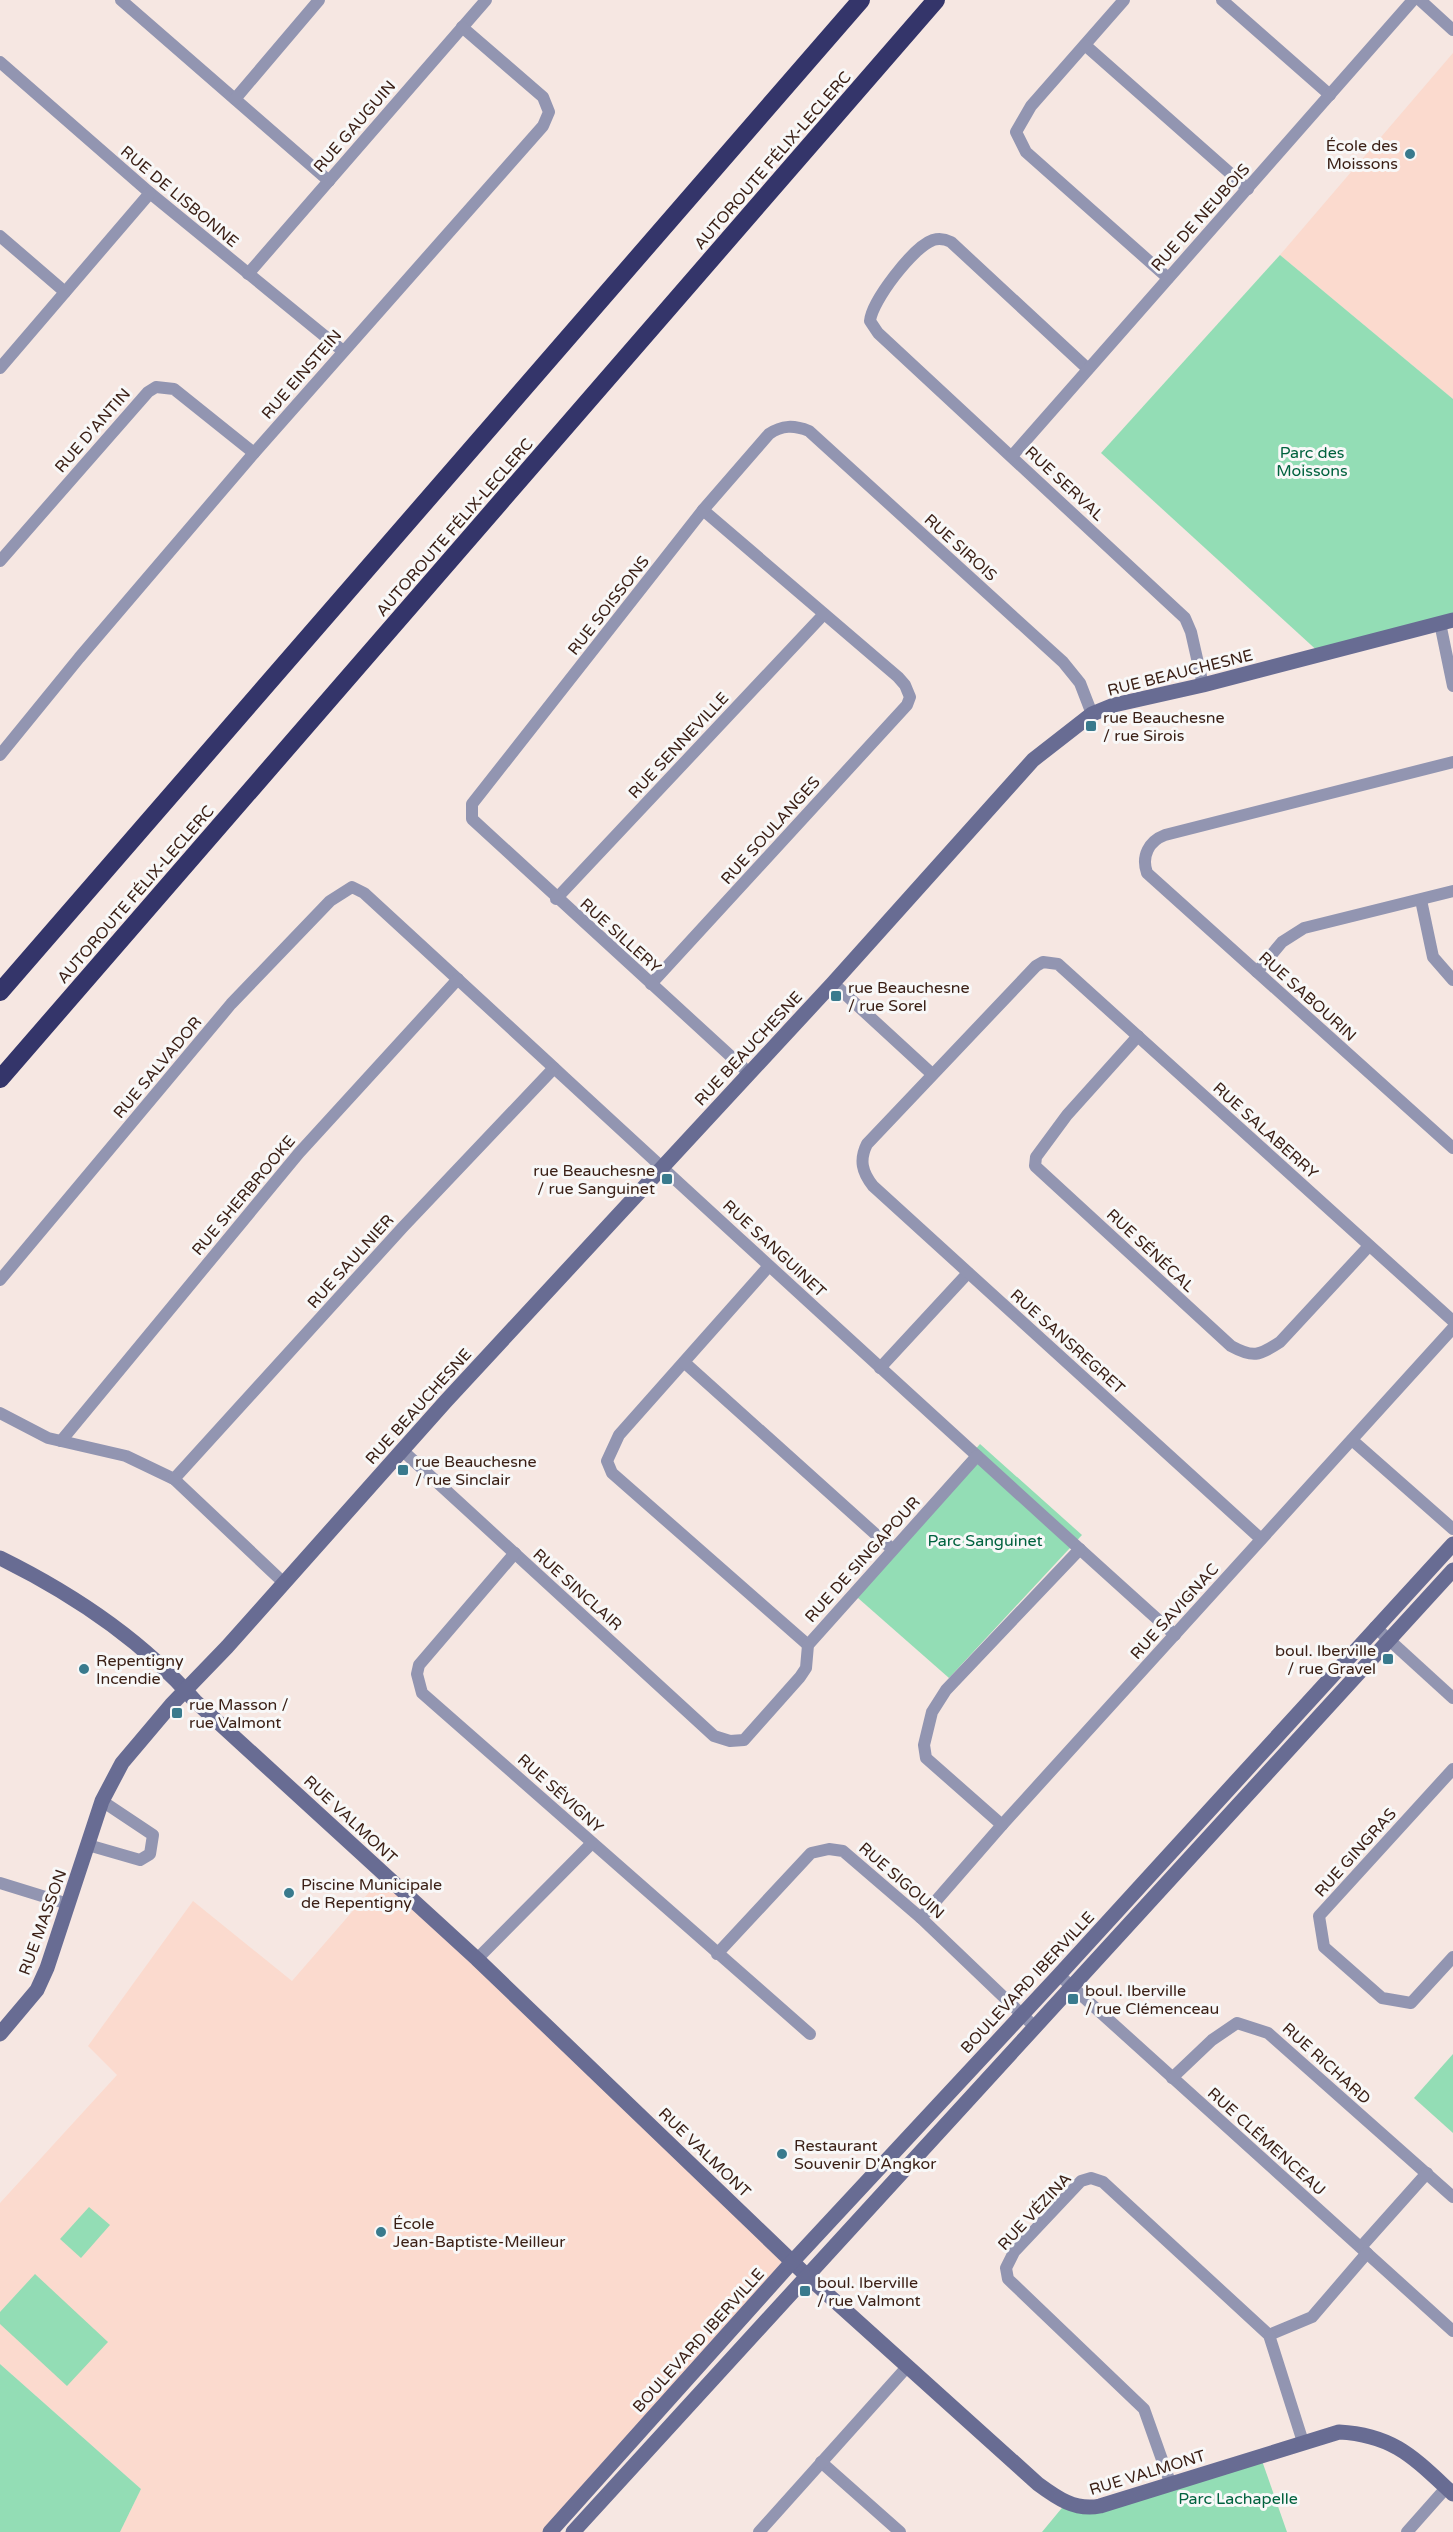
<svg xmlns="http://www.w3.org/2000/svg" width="1453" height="2532" viewBox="0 0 1453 2532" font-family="'Varela Round',sans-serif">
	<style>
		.built { fill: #fbdace }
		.green { fill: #93ddb5 }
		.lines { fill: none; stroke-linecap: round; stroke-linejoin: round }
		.street { stroke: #9295b1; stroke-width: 12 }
		.secondary { stroke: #686c93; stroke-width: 15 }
		.highway { stroke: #34356a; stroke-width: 18 }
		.poi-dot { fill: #397a8d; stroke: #f8f8f8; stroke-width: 2 }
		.labels { text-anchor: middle; stroke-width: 6; stroke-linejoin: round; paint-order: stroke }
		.street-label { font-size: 16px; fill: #3b2016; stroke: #f8f8f8 }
		.poi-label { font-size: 16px; fill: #3b2016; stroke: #f8f8f8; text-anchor: start }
		.park-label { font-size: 16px; fill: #00623e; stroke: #f8f8f8 }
	</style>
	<rect width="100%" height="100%" fill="#f6e7e2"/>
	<g class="built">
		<path d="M 1453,53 L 1453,399 L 1280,255 Z"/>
		<path d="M 384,1875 L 792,2262 L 546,2532 L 120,2532 L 141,2489 L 0,2364 L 0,2203 L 117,2075 L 88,2046 L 193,1901 L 292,1981 Z"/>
	</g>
	<g class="green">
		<path d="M 1280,255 L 1453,399 L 1453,620 L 1322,655 L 1101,453 Z"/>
		<path d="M 980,1444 L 1082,1535 L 949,1678 L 850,1591 Z"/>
		<path d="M 1453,2054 L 1453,2133 L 1414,2098 Z"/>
		<path d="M 89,2207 L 110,2225 L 81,2258 L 60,2239 Z"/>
		<path d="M 35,2274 L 108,2342 L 67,2386 L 0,2324 L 0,2312 Z"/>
		<path d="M 0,2364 L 141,2489 L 120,2532 L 0,2532 Z"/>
		<path d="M 1260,2455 L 1287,2532 L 1042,2532 L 1066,2503 L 1078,2507 Z"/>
	</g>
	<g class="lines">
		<g class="street">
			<path d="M 121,0 L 329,181"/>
			<path d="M 1124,0 L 1031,106 L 1016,132 L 1026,152 L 1168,278"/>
			<path d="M 1222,0 L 1330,95"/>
			<path d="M 1420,0 L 1453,30"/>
			<path d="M 1085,45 L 1248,189"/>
			<path d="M 0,62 L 150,193 L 343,351"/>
			<path d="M 235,99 L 319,0"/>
			<path d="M 0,236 L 65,292"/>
			<path d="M 248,274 L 486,0"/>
			<path d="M 0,368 L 150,193"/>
			<path d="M 1088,369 L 951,242 C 945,239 940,238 933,240 C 913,247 872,301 870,321 L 878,333 L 1185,618 L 1191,632 L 1203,685"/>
			<path d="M 1012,456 L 1413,0"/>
			<path d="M 0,561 L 148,392 L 156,387 L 174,389 L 254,453"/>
			<path d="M 1440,623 L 1453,686"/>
			<path d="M 0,755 L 79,658 L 254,453 L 543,126 L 549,112 L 543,97 L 462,27"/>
			<path d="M 1453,762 L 1165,835 C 1149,841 1141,856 1147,873 L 1453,1148"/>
			<path d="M 556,899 L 824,614"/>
			<path d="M 1421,900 L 1433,957 L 1453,980"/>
			<path d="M 1257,972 L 1282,942 L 1304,928 L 1453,891"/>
			<path d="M 833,983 L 932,1074"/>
			<path d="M 651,984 L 907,705 L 910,697 L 905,685 L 898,677 L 703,510"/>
			<path d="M 1138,1036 L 1067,1115 L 1036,1157 L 1035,1166 L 1231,1346 C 1253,1358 1259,1356 1280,1342 L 1369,1246"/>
			<path d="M 749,1073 L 472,819 L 472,804 L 703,510 L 769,434 C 782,425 794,425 809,431 L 1063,662 L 1080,683 L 1092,714"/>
			<path d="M 769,1266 L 619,1435 L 607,1461 L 612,1473 L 808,1645"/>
			<path d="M 0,1280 L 231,1004 L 330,901 L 352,887 L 364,893 C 634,1141 902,1390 1175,1635"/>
			<path d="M 685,1363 L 892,1549"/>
			<path d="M 880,1368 L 968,1273"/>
			<path d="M 0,1413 L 48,1438 L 126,1456 L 174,1479 L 284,1583"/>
			<path d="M 1352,1440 L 1453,1529"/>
			<path d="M 61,1441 L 299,1153 L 458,979"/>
			<path d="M 403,1451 L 714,1736 L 730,1741 L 744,1740 L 800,1677 L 806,1668 L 808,1645 L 977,1456"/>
			<path d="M 174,1479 L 403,1227 L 554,1068"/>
			<path d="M 1261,1539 L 873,1186 C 862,1172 859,1160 867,1144 L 1036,966 L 1043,962 L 1058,964 L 1453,1321"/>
			<path d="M 515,1553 L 419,1665 L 417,1674 L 422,1693 L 810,2034"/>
			<path d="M 1375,1627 L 1453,1698"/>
			<path d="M 1453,1769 L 1319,1916 L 1324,1947 L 1382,1998 L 1411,2003 L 1453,1957"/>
			<path d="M 1002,1825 L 926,1758 L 924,1745 L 932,1712 L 946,1690 L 1080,1549"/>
			<path d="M 88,1845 L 140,1860 L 150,1854 L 153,1835 L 102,1801"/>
			<path d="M 0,1883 L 68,1904"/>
			<path d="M 921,1918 L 1002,1825 L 1453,1328"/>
			<path d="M 717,1954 L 811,1853 L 829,1849 L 843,1851 L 921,1918 L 1035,2027"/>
			<path d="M 477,1959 L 592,1843"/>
			<path d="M 1059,1975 L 1453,2331"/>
			<path d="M 1172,2078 L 1212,2040 L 1237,2023 L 1268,2033 L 1453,2197"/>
			<path d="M 1361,2247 L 1427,2173"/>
			<path d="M 1269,2335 L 1312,2317 L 1367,2253"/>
			<path d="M 821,2462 L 900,2532"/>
			<path d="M 1171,2485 L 1144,2409 L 1008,2279 L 1006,2268 L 1014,2252 L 1081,2181 L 1091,2178 L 1103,2182 L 1269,2335 L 1303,2442"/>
			<path d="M 759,2532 L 907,2367"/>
			<path d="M 1407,2532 L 1446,2488"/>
		</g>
		<g class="secondary">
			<path d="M 0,1558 C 71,1593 143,1641 195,1701 L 477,1959 L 806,2275 L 1038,2484 C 1057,2498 1075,2511 1100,2506 L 1339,2432 C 1394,2435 1414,2458 1453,2494"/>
			<path d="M 0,2034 L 37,1990 L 47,1968 L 102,1801 L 122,1763 L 171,1705 L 227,1647 L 446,1401 L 833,983 L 1033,760 L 1092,714 L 1114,705 L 1203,685 L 1453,620"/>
			<path d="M 550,2532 L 792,2262 L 1059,1975 L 1453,1544"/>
			<path d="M 573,2532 L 1453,1570"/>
		</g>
		<g class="highway">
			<path d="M 0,992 L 861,0"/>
			<path d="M 0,1079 L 936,0"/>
		</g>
	</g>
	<g class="poi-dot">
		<circle cx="1410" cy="154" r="6"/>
		<rect x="1085" y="720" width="12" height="12" rx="3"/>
		<rect x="830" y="990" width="12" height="12" rx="3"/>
		<rect x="661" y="1173" width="12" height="12" rx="3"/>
		<rect x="397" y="1464" width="12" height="12" rx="3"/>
		<rect x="1382" y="1653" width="12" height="12" rx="3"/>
		<circle cx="84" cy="1669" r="6"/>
		<rect x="171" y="1707" width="12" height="12" rx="3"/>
		<circle cx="289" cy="1893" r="6"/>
		<rect x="1067" y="1993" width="12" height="12" rx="3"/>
		<circle cx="782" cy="2154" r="6"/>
		<circle cx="381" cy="2232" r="6"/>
		<rect x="799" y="2285" width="12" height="12" rx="3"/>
	</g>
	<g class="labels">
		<g class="street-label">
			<text transform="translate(354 126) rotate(-49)" y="6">RUE GAUGUIN</text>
			<text transform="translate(772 160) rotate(-49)" y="6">AUTOROUTE FÉLIX-LECLERC</text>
			<text transform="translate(180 196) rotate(40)" y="6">RUE DE LISBONNE</text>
			<text transform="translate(1200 217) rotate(-48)" y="6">RUE DE NEUBOIS</text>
			<text transform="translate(301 374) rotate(-49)" y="6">RUE EINSTEIN</text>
			<text transform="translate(92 430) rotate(-49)" y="6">RUE D'ANTIN</text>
			<text transform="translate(1065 483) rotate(43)" y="6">RUE SERVAL</text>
			<text transform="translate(454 527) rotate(-49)" y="6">AUTOROUTE FÉLIX-LECLERC</text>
			<text transform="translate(961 547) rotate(42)" y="6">RUE SIROIS</text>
			<text transform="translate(608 605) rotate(-52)" y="6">RUE SOISSONS</text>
			<text transform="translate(1180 672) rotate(-14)" y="6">RUE BEAUCHESNE</text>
			<text transform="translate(678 745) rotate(-47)" y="6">RUE SENNEVILLE</text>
			<text transform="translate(770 830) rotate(-48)" y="6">RUE SOULANGES</text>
			<text transform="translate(135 894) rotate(-49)" y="6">AUTOROUTE FÉLIX-LECLERC</text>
			<text transform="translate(621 935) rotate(42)" y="6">RUE SILLERY</text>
			<text transform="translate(1308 996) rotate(42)" y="6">RUE SABOURIN</text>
			<text transform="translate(748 1048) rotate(-47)" y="6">RUE BEAUCHESNE</text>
			<text transform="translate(157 1067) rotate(-50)" y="6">RUE SALVADOR</text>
			<text transform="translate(1266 1130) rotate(42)" y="6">RUE SALABERRY</text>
			<text transform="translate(243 1195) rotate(-50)" y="6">RUE SHERBROOKE</text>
			<text transform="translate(775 1248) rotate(43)" y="6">RUE SANGUINET</text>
			<text transform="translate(1151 1250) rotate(43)" y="6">RUE SÉNÉCAL</text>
			<text transform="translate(350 1261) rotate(-48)" y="6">RUE SAULNIER</text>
			<text transform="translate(1068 1341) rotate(42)" y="6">RUE SANSREGRET</text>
			<text transform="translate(418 1406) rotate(-48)" y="6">RUE BEAUCHESNE</text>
			<text transform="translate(862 1559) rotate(-48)" y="6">RUE DE SINGAPOUR</text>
			<text transform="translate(578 1589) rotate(42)" y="6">RUE SINCLAIR</text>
			<text transform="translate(1174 1611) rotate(-48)" y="6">RUE SAVIGNAC</text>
			<text transform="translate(561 1793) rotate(42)" y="6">RUE SÉVIGNY</text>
			<text transform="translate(351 1819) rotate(43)" y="6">RUE VALMONT</text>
			<text transform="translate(1355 1852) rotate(-48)" y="6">RUE GINGRAS</text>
			<text transform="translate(902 1880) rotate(41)" y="6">RUE SIGOUIN</text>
			<text transform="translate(42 1922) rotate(-70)" y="6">RUE MASSON</text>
			<text transform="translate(1027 1982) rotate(-47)" y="6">BOULEVARD IBERVILLE</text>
			<text transform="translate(1327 2063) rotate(42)" y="6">RUE RICHARD</text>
			<text transform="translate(1267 2141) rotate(42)" y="6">RUE CLÉMENCEAU</text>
			<text transform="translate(705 2152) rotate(44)" y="6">RUE VALMONT</text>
			<text transform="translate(1034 2211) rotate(-47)" y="6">RUE VÉZINA</text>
			<text transform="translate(698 2340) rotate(-48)" y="6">BOULEVARD IBERVILLE</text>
			<text transform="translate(1147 2472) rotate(-17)" y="6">RUE VALMONT</text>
		</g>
		<g class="poi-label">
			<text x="1398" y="151" text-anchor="end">École des<tspan x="1398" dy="18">Moissons</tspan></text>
			<text x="1103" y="723">rue Beauchesne<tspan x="1103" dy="18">/ rue Sirois</tspan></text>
			<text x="848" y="993">rue Beauchesne<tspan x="848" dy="18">/ rue Sorel</tspan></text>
			<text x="655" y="1176" text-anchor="end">rue Beauchesne<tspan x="655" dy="18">/ rue Sanguinet</tspan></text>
			<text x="415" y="1467">rue Beauchesne<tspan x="415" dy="18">/ rue Sinclair</tspan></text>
			<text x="1376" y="1656" text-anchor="end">boul. Iberville<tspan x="1376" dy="18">/ rue Gravel</tspan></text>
			<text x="96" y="1666">Repentigny<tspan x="96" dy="18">Incendie</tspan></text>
			<text x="189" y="1710">rue Masson /<tspan x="189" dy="18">rue Valmont</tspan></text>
			<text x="301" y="1890">Piscine Municipale<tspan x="301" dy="18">de Repentigny</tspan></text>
			<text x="1085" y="1996">boul. Iberville<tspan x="1085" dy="18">/ rue Clémenceau</tspan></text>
			<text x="794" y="2151">Restaurant<tspan x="794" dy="18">Souvenir D'Angkor</tspan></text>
			<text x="393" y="2229">École<tspan x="393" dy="18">Jean-Baptiste-Meilleur</tspan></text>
			<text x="817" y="2288">boul. Iberville<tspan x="817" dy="18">/ rue Valmont</tspan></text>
		</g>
		<g class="park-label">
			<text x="1312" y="458">Parc des<tspan x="1312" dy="18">Moissons</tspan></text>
			<text x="985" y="1546">Parc Sanguinet</text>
			<text x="1238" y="2504">Parc Lachapelle</text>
		</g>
	</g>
</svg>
